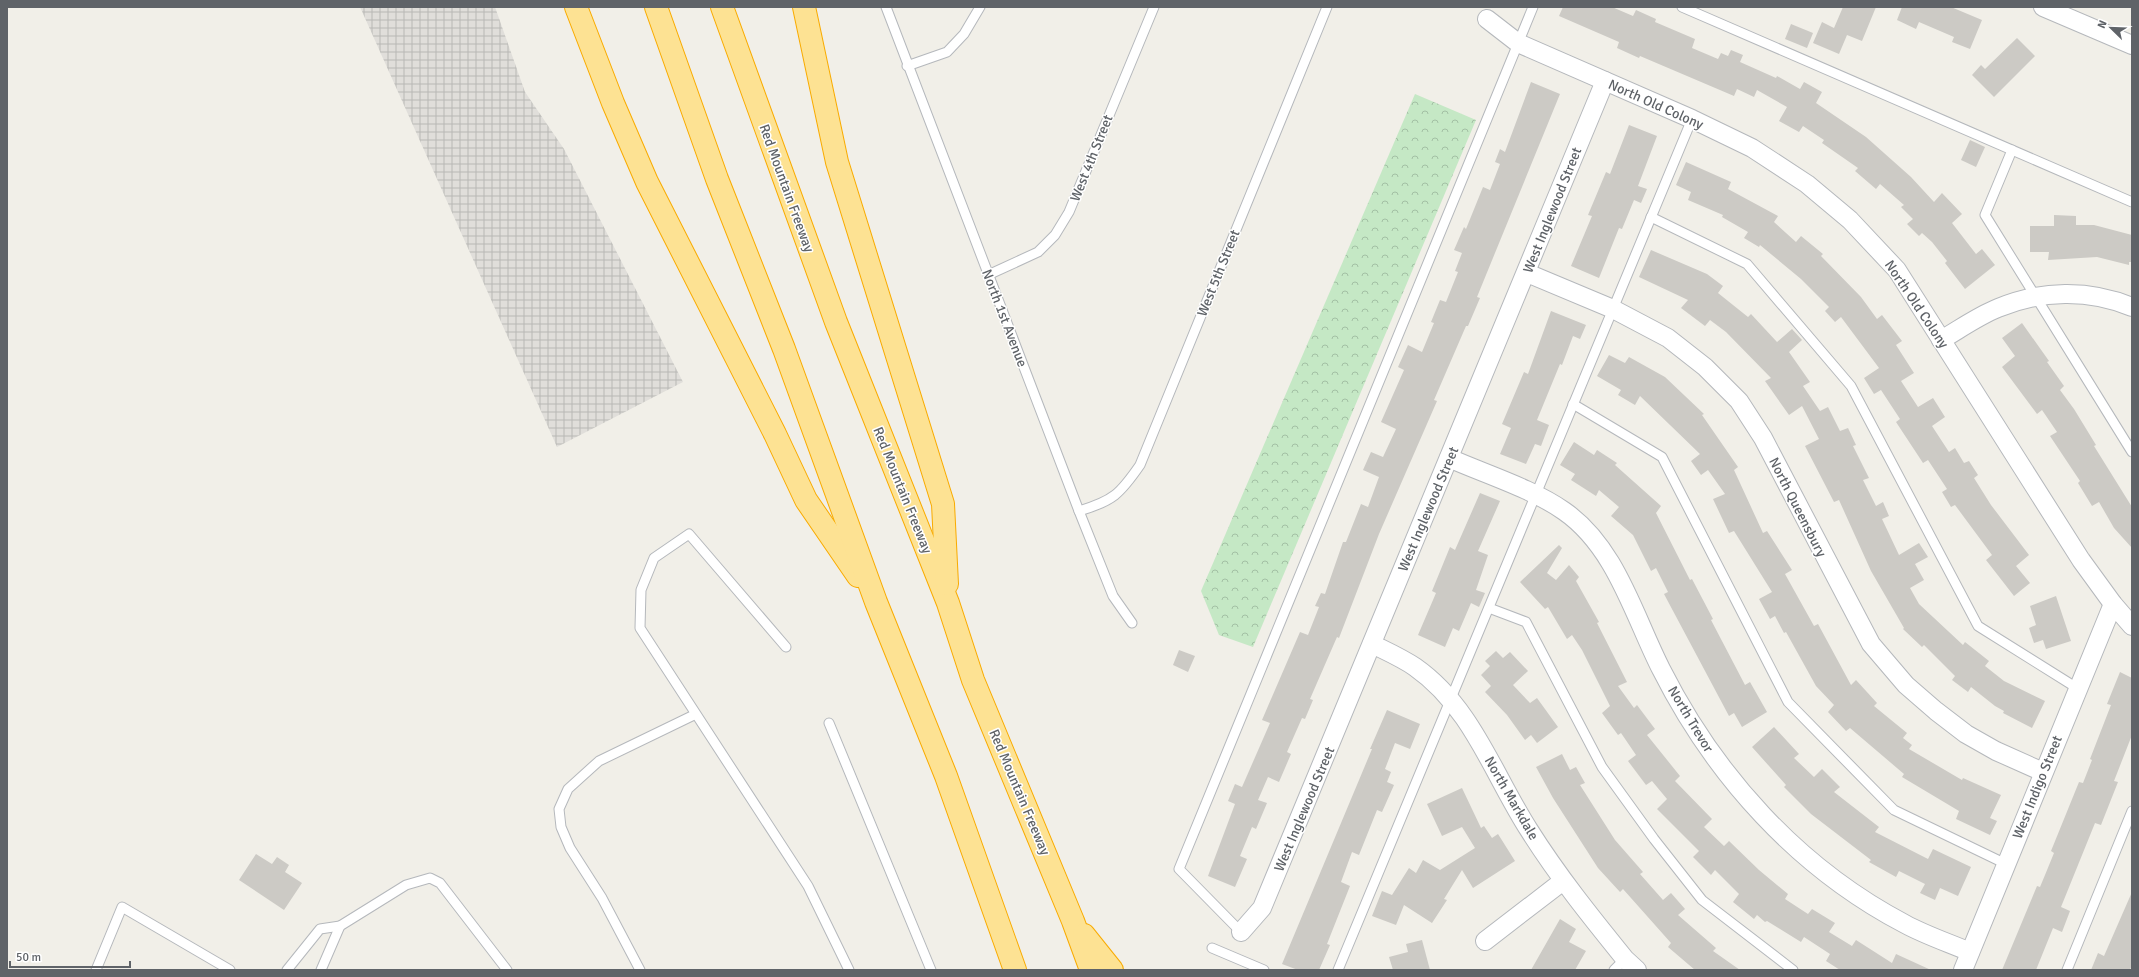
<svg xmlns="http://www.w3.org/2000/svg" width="2139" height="977" viewBox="0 0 2139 977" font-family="Signika,sans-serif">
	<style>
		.industrial { fill: url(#industrial-grid) }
		.park { fill: url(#park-crowns) }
		.building { fill: #cccac5 }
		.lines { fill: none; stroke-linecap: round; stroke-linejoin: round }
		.service-casing { stroke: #b5b8bc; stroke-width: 11 }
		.minor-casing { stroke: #b5b8bc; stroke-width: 20 }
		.motorway-casing { stroke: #f9ab00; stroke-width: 24 }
		.service { stroke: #fff; stroke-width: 9 }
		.minor { stroke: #fff; stroke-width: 18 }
		.motorway { stroke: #fde293; stroke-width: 22 }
		.labels { text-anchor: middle; stroke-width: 3; stroke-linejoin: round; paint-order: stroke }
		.street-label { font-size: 14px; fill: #5f6368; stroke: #fff }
	</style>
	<defs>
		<pattern id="industrial-grid" width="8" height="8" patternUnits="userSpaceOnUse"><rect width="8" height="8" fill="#e0deda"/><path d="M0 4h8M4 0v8" fill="none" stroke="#b9b8b5"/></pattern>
		<pattern id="park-crowns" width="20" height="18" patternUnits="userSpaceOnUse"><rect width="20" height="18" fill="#c5e8c5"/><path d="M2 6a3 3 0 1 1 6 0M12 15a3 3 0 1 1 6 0" fill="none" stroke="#a3c0a4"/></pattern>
	</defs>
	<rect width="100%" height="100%" fill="#f1efe8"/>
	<path class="industrial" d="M 360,7 L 495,7 L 525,92 L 564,149 L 683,382 L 557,447 Z"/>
	<path class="park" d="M 1415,94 L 1476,120 L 1253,647 L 1219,635 L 1201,591 Z"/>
	<g class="building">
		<path d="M 1563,7 L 1612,7 L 1633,16 L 1636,10 L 1656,19 L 1655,22 L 1695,39 L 1692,48 L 1718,59 L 1721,53 L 1728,56 L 1731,50 L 1743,55 L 1740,62 L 1776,78 L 1777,76 L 1800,89 L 1804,82 L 1822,92 L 1816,103 L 1866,137 L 1911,177 L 1934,202 L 1942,193 L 1962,214 L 1952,223 L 1976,254 L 1982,249 L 1995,265 L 1965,289 L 1945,263 L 1947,261 L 1932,242 L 1922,233 L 1919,236 L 1907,224 L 1913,219 L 1901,207 L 1904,205 L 1880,184 L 1876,189 L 1855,171 L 1858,168 L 1822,143 L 1824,140 L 1803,126 L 1799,132 L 1779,121 L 1787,107 L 1757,90 L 1754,97 L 1737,89 L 1734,96 L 1640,56 L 1639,58 L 1617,48 L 1619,42 L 1559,16 Z"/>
		<path d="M 1843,7 L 1876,7 L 1862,41 L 1847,35 L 1839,54 L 1813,43 L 1822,22 L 1834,28 Z"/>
		<path d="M 1902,7 L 1951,7 L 1982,20 L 1970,49 L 1952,42 L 1954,37 L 1919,22 L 1916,29 L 1897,20 Z"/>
		<path d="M 1791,24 L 1813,33 L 1807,48 L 1785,39 Z"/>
		<path d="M 2017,38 L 2035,56 L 1994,97 L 1972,75 L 1981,65 L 1985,69 Z"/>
		<path d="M 1531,82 L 1560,94 L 1477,297 L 1480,298 L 1468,326 L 1466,326 L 1434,400 L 1437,401 L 1379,534 L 1339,638 L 1337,637 L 1310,699 L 1313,700 L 1305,719 L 1302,718 L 1287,752 L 1291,754 L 1279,782 L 1268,777 L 1258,800 L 1267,803 L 1256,829 L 1252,827 L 1240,856 L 1247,859 L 1235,887 L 1208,876 L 1235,804 L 1228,801 L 1235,784 L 1242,787 L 1270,723 L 1262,720 L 1300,632 L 1308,635 L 1319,607 L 1315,606 L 1321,593 L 1325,594 L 1343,542 L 1346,542 L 1361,504 L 1368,507 L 1379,477 L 1363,470 L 1371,452 L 1383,457 L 1396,429 L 1381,422 L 1404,370 L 1398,367 L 1408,345 L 1422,352 L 1434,323 L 1431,322 L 1440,300 L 1446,302 L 1458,272 L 1455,271 L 1462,253 L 1454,250 L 1464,227 L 1466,229 L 1483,187 L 1490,190 L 1500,164 L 1495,162 L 1500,149 L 1505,152 Z"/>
		<path d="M 1629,125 L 1657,136 L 1638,186 L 1647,189 L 1641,203 L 1634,200 L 1622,229 L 1619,228 L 1599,278 L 1571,266 L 1592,216 L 1588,215 L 1606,172 L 1610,174 Z"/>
		<path d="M 1970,140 L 1985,147 L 1976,167 L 1961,160 Z"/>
		<path d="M 1686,162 L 1731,182 L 1728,189 L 1778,216 L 1774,222 L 1796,242 L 1801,236 L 1823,254 L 1821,256 L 1861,297 L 1877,319 L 1882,315 L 1902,341 L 1896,345 L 1914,373 L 1901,381 L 1918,407 L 1933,398 L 1945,417 L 1932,426 L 1949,452 L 1955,448 L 1964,463 L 1969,461 L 1978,475 L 1974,478 L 1991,505 L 2029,555 L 2016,566 L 2030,583 L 2014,596 L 1986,560 L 1992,555 L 1955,505 L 1951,507 L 1942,492 L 1947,489 L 1928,460 L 1923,463 L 1896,422 L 1900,419 L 1881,390 L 1874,394 L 1864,378 L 1879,368 L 1841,317 L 1835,322 L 1825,311 L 1829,307 L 1801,279 L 1760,245 L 1759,247 L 1744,238 L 1748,232 L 1722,217 L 1723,215 L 1688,200 L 1691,192 L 1676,185 Z"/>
		<path d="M 2054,215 L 2076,216 L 2076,225 L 2094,225 L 2132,235 L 2132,262 L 2129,262 L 2129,265 L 2097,257 L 2048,260 L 2049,252 L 2030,252 L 2030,226 L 2054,226 Z"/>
		<path d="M 1651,250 L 1707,274 L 1723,286 L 1718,293 L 1748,317 L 1751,314 L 1777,342 L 1792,329 L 1802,340 L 1789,352 L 1810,382 L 1803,386 L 1820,411 L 1828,407 L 1840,431 L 1848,428 L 1856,445 L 1853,446 L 1869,478 L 1863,480 L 1876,506 L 1883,502 L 1889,516 L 1882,519 L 1899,555 L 1919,543 L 1928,557 L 1915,564 L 1924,580 L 1910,588 L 1919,604 L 1963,645 L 1965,642 L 1989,661 L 1985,666 L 2004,681 L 2045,701 L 2032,728 L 2003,713 L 2004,711 L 1995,706 L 1971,687 L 1968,692 L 1952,680 L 1955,676 L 1924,645 L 1922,647 L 1903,629 L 1904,628 L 1871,571 L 1839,500 L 1834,502 L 1805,446 L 1819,439 L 1802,406 L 1789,415 L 1765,381 L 1771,378 L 1726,332 L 1710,320 L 1705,326 L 1681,308 L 1688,300 L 1639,277 Z"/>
		<path d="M 1551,311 L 1586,325 L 1580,339 L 1573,336 L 1562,365 L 1560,364 L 1537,420 L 1549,425 L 1541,446 L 1535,444 L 1526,464 L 1500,454 L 1511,428 L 1502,424 L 1524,372 L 1528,374 Z"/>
		<path d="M 2022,323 L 2049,361 L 2047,362 L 2064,386 L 2060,390 L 2074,409 L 2096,445 L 2094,446 L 2132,507 L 2132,548 L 2114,528 L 2099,502 L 2092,506 L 2078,483 L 2080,481 L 2050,436 L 2057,432 L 2042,410 L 2037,414 L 2002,367 L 2015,356 L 2002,338 Z"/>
		<path d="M 1609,355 L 1625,363 L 1629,357 L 1665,377 L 1704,414 L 1702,415 L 1738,467 L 1734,470 L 1763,533 L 1767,531 L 1792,570 L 1785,574 L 1814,626 L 1818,624 L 1851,685 L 1856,680 L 1877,703 L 1874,706 L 1907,733 L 1903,738 L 1912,745 L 1909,749 L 1962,780 L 1963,778 L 2001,795 L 1990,818 L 1997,821 L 1990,835 L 1956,819 L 1959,811 L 1902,777 L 1904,774 L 1850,728 L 1846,731 L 1828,712 L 1834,705 L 1816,686 L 1786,632 L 1784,633 L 1775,616 L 1770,619 L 1759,599 L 1772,592 L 1734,531 L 1729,533 L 1713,499 L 1725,494 L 1708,470 L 1701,475 L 1691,461 L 1700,454 L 1640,396 L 1635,405 L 1618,395 L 1621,390 L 1597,376 Z"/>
		<path d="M 1574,442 L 1594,455 L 1597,450 L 1617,463 L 1615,465 L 1661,506 L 1656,513 L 1690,580 L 1692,579 L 1713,619 L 1711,620 L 1745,685 L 1750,682 L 1767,712 L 1742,727 L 1734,713 L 1729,716 L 1664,594 L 1668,592 L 1656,568 L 1651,571 L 1633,535 L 1611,516 L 1619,507 L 1599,490 L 1596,496 L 1571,480 L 1575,474 L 1560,465 Z"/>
		<path d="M 1480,493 L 1500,501 L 1478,551 L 1488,555 L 1476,590 L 1485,593 L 1479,607 L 1471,603 L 1459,631 L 1453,628 L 1445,647 L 1418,635 L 1436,593 L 1432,591 L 1450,547 L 1455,550 Z"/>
		<path d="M 1559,545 L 1562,548 L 1547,573 L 1556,580 L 1569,565 L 1579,577 L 1576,581 L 1599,622 L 1597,623 L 1627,682 L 1618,686 L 1634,708 L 1637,705 L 1655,729 L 1647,735 L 1680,776 L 1675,781 L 1712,819 L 1704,827 L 1724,846 L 1729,841 L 1759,870 L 1788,894 L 1785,899 L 1808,914 L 1812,909 L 1835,923 L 1829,932 L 1852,946 L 1856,940 L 1892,963 L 1896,954 L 1931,970 L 1840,970 L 1826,961 L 1830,954 L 1804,937 L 1801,942 L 1767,921 L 1765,922 L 1757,915 L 1754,919 L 1733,902 L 1739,894 L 1715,870 L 1711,875 L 1693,857 L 1699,851 L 1657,809 L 1667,799 L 1652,781 L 1646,785 L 1628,761 L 1636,755 L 1621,733 L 1618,735 L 1602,713 L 1610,706 L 1582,650 L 1572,635 L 1567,639 L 1548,607 L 1545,609 L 1520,582 Z"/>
		<path d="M 2056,596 L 2071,641 L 2046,649 L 2043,640 L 2034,643 L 2029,628 L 2036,625 L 2030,606 Z"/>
		<path d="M 1179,650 L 1195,656 L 1188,672 L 1173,665 Z"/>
		<path d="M 1496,651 L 1503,658 L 1510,652 L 1528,671 L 1513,685 L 1530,703 L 1537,698 L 1558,727 L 1537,743 L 1531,735 L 1525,740 L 1507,715 L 1485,692 L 1491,686 L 1481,675 L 1490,666 L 1485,661 Z"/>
		<path d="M 2120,672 L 2132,678 L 2132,735 L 2114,781 L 2118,782 L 2101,825 L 2095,823 L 2061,907 L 2070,911 L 2062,932 L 2053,928 L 2036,970 L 2002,970 L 2037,886 L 2040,887 L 2045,875 L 2054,853 L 2051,851 L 2079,782 L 2083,783 L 2092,760 L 2090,759 L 2111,705 L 2107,704 Z"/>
		<path d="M 1387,710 L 1420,724 L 1410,749 L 1395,743 L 1385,769 L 1391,772 L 1387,782 L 1394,785 L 1382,812 L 1377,810 L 1359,855 L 1352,852 L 1341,882 L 1350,886 L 1327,944 L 1330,945 L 1319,970 L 1298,970 L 1282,964 L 1372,749 L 1370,749 Z"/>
		<path d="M 1774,727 L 1799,754 L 1794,758 L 1814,777 L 1822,769 L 1840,787 L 1834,792 L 1879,827 L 1875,832 L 1928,859 L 1933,849 L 1971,867 L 1958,896 L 1940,888 L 1935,900 L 1920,893 L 1925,884 L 1899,871 L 1896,877 L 1869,862 L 1871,860 L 1811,814 L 1784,787 L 1786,785 L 1752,747 Z"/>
		<path d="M 1562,754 L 1570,770 L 1576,767 L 1585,783 L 1580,785 L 1615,840 L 1643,872 L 1640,874 L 1663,900 L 1671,893 L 1685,909 L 1678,915 L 1716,948 L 1713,951 L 1740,970 L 1695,970 L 1668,947 L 1671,943 L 1623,889 L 1620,892 L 1598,868 L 1553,798 L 1536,767 Z"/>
		<path d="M 1462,788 L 1481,828 L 1484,826 L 1492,838 L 1498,834 L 1515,861 L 1473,888 L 1462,870 L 1444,899 L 1447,900 L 1432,923 L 1404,905 L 1396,925 L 1372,916 L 1382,891 L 1392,895 L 1409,868 L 1416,873 L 1423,860 L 1440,870 L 1475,848 L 1462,827 L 1442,836 L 1427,804 Z"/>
		<path d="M 256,854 L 272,864 L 277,857 L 289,865 L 285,872 L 302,883 L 284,910 L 239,880 Z"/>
		<path d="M 2132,892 L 2132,965 L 2130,970 L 2091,970 L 2098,953 L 2104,956 Z"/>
		<path d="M 1560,919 L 1576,929 L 1569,942 L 1586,951 L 1575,970 L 1531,970 Z"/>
		<path d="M 1422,940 L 1430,970 L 1393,970 L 1389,957 L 1408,952 L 1406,944 Z"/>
	</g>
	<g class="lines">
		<defs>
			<g id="service">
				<path d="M 886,7 L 1079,511 L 1113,596 L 1132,623"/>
				<path d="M 1682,7 L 2132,202"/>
				<path d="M 907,66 L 947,52 L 964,34 L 980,7"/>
				<path d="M 2012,150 L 1985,215 L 2132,452"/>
				<path d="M 1651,217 L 1747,264 L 1851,386 L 1978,626 L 2077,688"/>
				<path d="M 988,275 L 1038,252 L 1055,235 L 1069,212 L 1154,7"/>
				<path d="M 1573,404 L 1662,457 L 1788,702 L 1894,810 L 2006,864"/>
				<path d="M 1079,511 C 1113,501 1120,494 1140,465 L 1327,7"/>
				<path d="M 1489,608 L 1526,622 L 1602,767 L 1654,839 L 1702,900 L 1793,970"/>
				<path d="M 786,647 L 689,534 L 654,558 L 641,590 L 640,628 L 808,886 L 849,970"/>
				<path d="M 829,723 L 931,970"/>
				<path d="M 1241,932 L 1179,869 L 1533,7"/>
				<path d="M 1212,948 L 1264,970"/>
				<path d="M 96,970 L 122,907 L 230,970"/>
				<path d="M 287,970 L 320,929 L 340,926"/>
				<path d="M 321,970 L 340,926 L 406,885 L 430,878 L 440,883 L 507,970"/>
				<path d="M 640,970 L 602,898 L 570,848 L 561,827 L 559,809 L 568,789 L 599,761 L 694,715"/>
				<path d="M 1338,970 L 1692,119"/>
				<path d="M 1614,970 L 1625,959"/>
				<path d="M 2067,970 L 2132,811"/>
			</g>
			<g id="minor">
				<path d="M 2043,7 L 2132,45"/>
				<path d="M 1487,19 L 1518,43 L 1692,119 L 1752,148 L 1807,184 L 1850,220 L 1897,270 L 2081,560 L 2113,604 L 2132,626"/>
				<path d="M 1527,273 L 1613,309 L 1668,338 L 1705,367 L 1739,401 L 1763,438 L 1871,644 L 1906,685 L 1936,711 L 1966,734 L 1996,751 L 2043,772"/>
				<path d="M 1941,340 C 1960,329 1978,316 1998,308 C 2041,290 2089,289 2132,307"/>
				<path d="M 1449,458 C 1485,474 1533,489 1564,511 C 1616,547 1634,616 1661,669 C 1715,776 1798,868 1905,924 C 1925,935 1949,943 1970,952"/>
				<path d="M 1372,644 C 1386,651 1402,658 1415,667 C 1472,707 1493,774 1529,830 C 1558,876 1591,917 1625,959 L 1637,970"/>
				<path d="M 1241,932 L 1262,908 L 1605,81"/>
				<path d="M 1485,941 L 1563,881"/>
				<path d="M 1963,970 L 2113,604"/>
			</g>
			<g id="motorway">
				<path d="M 576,7 L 613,103 L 647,182 L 775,434 L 806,500 L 858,576"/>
				<path d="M 656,7 L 717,179 L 784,349 L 876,602 L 946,776 L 1015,970"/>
				<path d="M 722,7 L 836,322 L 948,603 L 973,680 L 1073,921 L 1091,970"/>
				<path d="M 804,7 L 837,162 L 943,504 L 947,584"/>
				<path d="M 1084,935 L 1112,970"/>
			</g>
		</defs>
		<use href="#service" class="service-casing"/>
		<use href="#minor" class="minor-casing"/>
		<use href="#motorway" class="motorway-casing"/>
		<use href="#service" class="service"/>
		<use href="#minor" class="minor"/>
		<use href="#motorway" class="motorway"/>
	</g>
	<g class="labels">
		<g class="street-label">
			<text transform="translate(1656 104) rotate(24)" y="5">North Old Colony</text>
			<text transform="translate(1091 158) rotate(-68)" y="5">West 4th Street</text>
			<text transform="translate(787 188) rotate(70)" y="5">Red Mountain Freeway</text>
			<text transform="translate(1552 210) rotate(-68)" y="5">West Inglewood Street</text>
			<text transform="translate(1218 273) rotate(-68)" y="5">West 5th Street</text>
			<text transform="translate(1917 304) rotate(56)" y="5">North Old Colony</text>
			<text transform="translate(1005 318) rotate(69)" y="5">North 1st Avenue</text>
			<text transform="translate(903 490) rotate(68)" y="5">Red Mountain Freeway</text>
			<text transform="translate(1798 507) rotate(63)" y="5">North Queensbury</text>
			<text transform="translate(1428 509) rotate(-67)" y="5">West Inglewood Street</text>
			<text transform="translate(1691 719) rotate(59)" y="5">North Trevor</text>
			<text transform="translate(2037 787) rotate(-68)" y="5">West Indigo Street</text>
			<text transform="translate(1020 792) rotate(67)" y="5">Red Mountain Freeway</text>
			<text transform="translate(1512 798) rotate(60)" y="5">North Markdale</text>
			<text transform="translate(1304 809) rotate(-67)" y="5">West Inglewood Street</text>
		</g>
	</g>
	<rect width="2139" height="977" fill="none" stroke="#5f6368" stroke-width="16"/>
	<g transform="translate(2111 28) rotate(293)" stroke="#ffffff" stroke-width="3" paint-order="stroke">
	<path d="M0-3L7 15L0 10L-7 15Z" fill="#5f6368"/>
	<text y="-6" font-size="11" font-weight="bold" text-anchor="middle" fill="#5f6368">N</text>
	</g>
	<path d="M10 961v6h120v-6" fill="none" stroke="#5f6368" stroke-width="2"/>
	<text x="16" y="961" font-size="12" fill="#5f6368" stroke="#ffffff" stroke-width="3" paint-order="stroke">50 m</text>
</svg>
